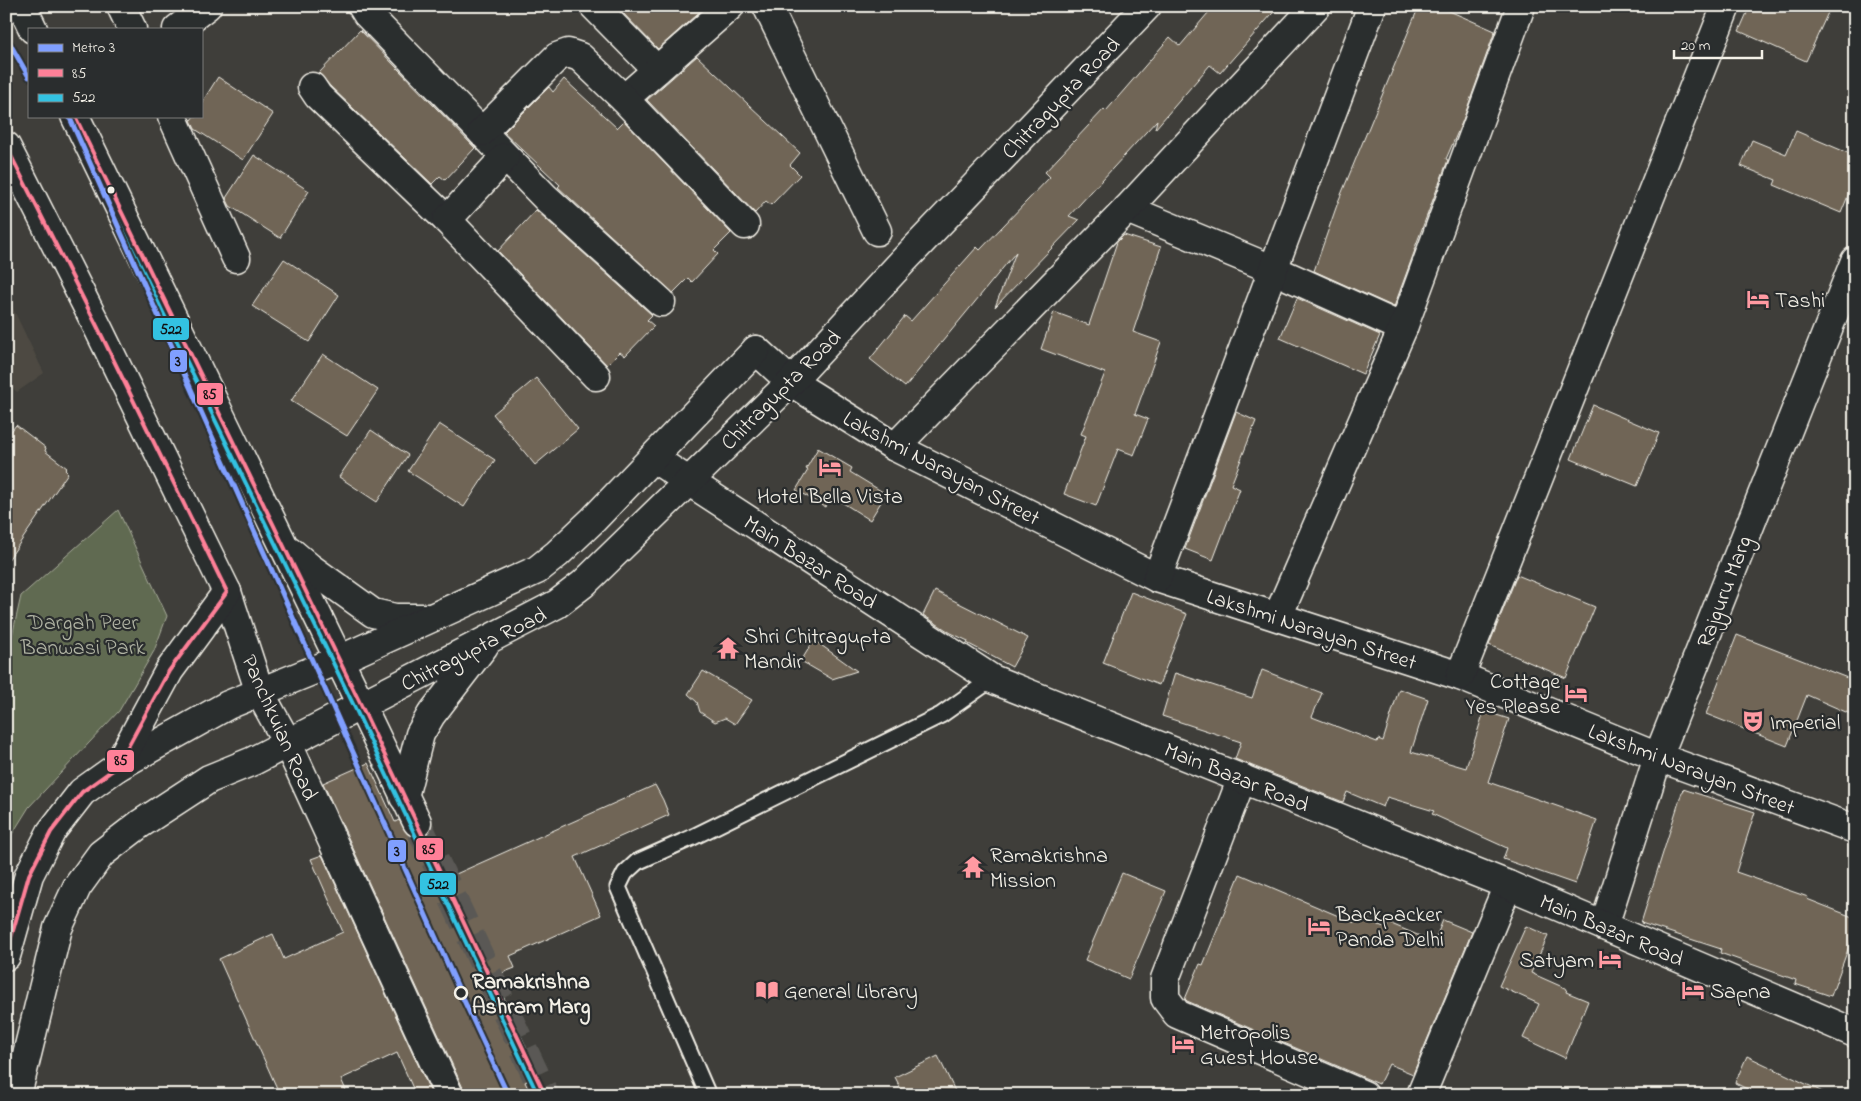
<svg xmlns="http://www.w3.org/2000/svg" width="1861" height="1101" viewBox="0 0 1861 1101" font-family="'Indie Flower',sans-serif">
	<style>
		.built { fill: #4d4a42 }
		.green { fill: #606a51; stroke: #aaae9c }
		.building { fill: #6f6556; stroke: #f4f1e8 }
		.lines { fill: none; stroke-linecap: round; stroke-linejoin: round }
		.secondary-tunnel { stroke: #5a5954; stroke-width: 28; stroke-dasharray: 28 14; stroke-linecap: butt }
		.lane-casing { stroke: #f4f1e8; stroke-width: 19 }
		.street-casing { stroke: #f4f1e8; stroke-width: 31 }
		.secondary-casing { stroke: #f4f1e8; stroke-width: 31 }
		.lane { stroke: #2a2d2e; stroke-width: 15 }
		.street { stroke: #2a2d2e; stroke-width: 28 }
		.secondary { stroke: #2a2d2e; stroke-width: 28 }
		.bus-1-casing { stroke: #2a2d2e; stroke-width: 8 }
		.bus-2-casing { stroke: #2a2d2e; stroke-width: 8 }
		.bus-1 { stroke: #ff8098; stroke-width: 4 }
		.bus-2 { stroke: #33c2e2; stroke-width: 4 }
		.metro-1-casing { stroke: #2a2d2e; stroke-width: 9 }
		.metro-1 { stroke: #809fff; stroke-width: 5 }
		.bus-dot { fill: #f4f1e8; stroke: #2a2d2e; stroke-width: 2 }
		.stop-dot { fill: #2a2d2e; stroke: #f4f1e8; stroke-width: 2.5 }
		.labels { text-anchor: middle; stroke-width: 4.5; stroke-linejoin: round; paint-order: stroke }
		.street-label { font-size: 22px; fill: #f4f1e8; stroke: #2a2d2e }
		.poi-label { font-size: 22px; fill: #f4f1e8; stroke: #2a2d2e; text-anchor: start }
		.park-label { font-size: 22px; fill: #b1b4a4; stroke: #2a2d2e }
		.stop-label { font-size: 22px; font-weight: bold; fill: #f4f1e8; stroke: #2a2d2e; text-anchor: start }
		.line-badge { stroke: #2a2d2e; stroke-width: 2 }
		.pale-badge-label { font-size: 14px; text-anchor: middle; font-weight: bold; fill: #111 }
	</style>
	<rect width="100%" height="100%" fill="#3f3e3a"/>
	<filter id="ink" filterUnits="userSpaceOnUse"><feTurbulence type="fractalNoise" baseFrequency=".02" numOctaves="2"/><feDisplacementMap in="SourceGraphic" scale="10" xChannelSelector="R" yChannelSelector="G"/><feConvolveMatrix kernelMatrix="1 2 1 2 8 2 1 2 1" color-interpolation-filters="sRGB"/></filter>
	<g filter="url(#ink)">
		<path class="built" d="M 6,294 L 44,373 L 17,392 L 6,382 Z"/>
		<path class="green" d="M 118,510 L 167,616 L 154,651 L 119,711 L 29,807 L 6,844 L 6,663 L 21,596 Z"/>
		<g class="building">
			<path d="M 616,6 L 706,6 L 658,49 Z"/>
			<path d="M 1214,6 L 1279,6 L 1220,73 L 1210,65 L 1155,129 L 1157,120 L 1069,216 L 1079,220 L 995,307 L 1016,252 L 905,387 L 870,359 L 905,316 L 911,321 L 977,247 L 980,250 L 1050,177 L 1045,172 L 1104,109 L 1106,111 L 1170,37 L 1180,46 Z"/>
			<path d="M 1419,6 L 1438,6 L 1495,31 L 1463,120 L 1446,159 L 1448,160 L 1414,250 L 1415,250 L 1394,307 L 1314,271 L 1338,202 Z"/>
			<path d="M 1750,6 L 1831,6 L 1806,61 L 1739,31 Z"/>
			<path d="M 360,30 L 475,148 L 445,180 L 440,176 L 432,184 L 330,86 L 319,73 Z"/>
			<path d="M 697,56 L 800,153 L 790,165 L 800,175 L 771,205 L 766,201 L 755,213 L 647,100 Z"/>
			<path d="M 218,77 L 273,114 L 243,160 L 195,129 L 191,120 L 194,116 L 201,116 L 201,104 Z"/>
			<path d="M 564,79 L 617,128 L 624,121 L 731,233 L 714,250 L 718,254 L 692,282 L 688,278 L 673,293 L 558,187 L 560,185 L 504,132 L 549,87 L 553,92 Z"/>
			<path d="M 1796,131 L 1855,156 L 1855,179 L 1841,213 L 1774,185 L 1776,180 L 1741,166 L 1752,140 L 1786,154 Z"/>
			<path d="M 254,155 L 309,191 L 280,238 L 230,206 L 226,198 Z"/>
			<path d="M 536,210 L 652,315 L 647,320 L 654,326 L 625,356 L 620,352 L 607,365 L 498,251 Z"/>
			<path d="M 1124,235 L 1161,247 L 1133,332 L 1161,342 L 1135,414 L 1148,419 L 1134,455 L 1118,449 L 1096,506 L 1064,494 L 1086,436 L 1081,434 L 1105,373 L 1041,349 L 1054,312 L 1089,325 L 1117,242 Z"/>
			<path d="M 284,259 L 339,295 L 309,342 L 252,306 Z"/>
			<path d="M 1297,298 L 1380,335 L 1363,374 L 1280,338 Z"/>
			<path d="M 323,354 L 378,390 L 347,436 L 291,401 Z"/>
			<path d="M 536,378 L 578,429 L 535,465 L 493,414 Z"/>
			<path d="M 1593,405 L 1659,433 L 1637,486 L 1571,459 Z"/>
			<path d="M 1236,412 L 1256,421 L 1231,485 L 1240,489 L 1213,560 L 1185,549 Z"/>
			<path d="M 439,424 L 495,460 L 464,507 L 408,471 Z"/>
			<path d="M 16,425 L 46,448 L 45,451 L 67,468 L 65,470 L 68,473 L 6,563 L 6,438 Z"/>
			<path d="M 371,430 L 408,455 L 377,502 L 339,477 Z"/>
			<path d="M 818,448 L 852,468 L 850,472 L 886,494 L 870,520 L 832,496 L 825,507 L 796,490 L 808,470 L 806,469 Z"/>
			<path d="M 1517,575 L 1595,607 L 1566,678 L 1489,645 Z"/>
			<path d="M 935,591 L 1028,638 L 1012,667 L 967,643 L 968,641 L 951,633 L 923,615 Z"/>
			<path d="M 1131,592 L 1187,614 L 1159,685 L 1103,663 Z"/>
			<path d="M 1737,635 L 1855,681 L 1855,716 L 1807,695 L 1787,746 L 1706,714 Z"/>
			<path d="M 814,640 L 857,671 L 832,679 L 801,661 Z"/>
			<path d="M 1262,670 L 1322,693 L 1312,717 L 1377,742 L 1378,739 L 1383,741 L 1399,689 L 1428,699 L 1411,752 L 1466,768 L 1484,711 L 1509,719 L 1488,782 L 1597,820 L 1575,884 L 1503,859 L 1507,848 L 1432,814 L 1434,811 L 1387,797 L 1383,807 L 1347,792 L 1343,802 L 1235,759 L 1241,742 L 1162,716 L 1175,673 L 1252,698 Z"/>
			<path d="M 703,671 L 752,700 L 735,724 L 725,718 L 715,722 L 700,712 L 697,702 L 688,694 Z"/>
			<path d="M 368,763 L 395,822 L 399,820 L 409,835 L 416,838 L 427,834 L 447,878 L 655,785 L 663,800 L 669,815 L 575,857 L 601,915 L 510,956 L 515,968 L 494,976 L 539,1075 L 525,1082 L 531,1095 L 464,1095 L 463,1088 L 323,783 Z"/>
			<path d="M 1683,789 L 1755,812 L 1736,872 L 1808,897 L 1807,899 L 1855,918 L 1855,930 L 1831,996 L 1795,984 L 1796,980 L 1720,953 L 1721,949 L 1641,923 Z"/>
			<path d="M 322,855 L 432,1095 L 416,1095 L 397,1053 L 341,1079 L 348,1095 L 280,1095 L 219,959 L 273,934 L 284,959 L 343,932 L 311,859 Z"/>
			<path d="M 1122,873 L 1166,891 L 1129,979 L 1085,960 Z"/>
			<path d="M 1240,874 L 1355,923 L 1358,916 L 1386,928 L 1389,923 L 1434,942 L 1443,920 L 1472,932 L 1413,1074 L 1389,1064 L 1379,1084 L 1187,1001 L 1185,999 L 1200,964 L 1203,965 Z"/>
			<path d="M 1526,926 L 1548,936 L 1531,973 L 1567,989 L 1566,992 L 1588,1001 L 1565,1058 L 1523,1038 L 1539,1004 L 1499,986 Z"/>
			<path d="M 938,1056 L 957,1095 L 904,1095 L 895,1077 Z"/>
			<path d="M 1747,1056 L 1829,1095 L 1759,1095 L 1735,1083 Z"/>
		</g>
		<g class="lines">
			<path class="secondary-tunnel" d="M 417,822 L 545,1095"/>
			<defs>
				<path id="lane" d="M 708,1095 L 618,887 L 625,873 L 637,862 L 691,838 L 941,715 L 992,679"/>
				<g id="street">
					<path d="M 121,6 L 132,29"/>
					<path d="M 362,6 L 367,14 L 546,198 L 661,302"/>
					<path d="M 594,6 L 657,70"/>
					<path d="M 767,6 L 877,231"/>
					<path d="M 177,29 L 207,6"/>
					<path d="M 312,87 L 318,96 L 447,220"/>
					<path d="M 624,99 L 730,6"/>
					<path d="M 172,116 L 236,258"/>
					<path d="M 482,132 L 557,57 L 568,53 L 580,57 L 624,99 L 745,225"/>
					<path d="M 505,157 L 447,220 L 596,376"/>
					<path d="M 1127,209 L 1272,269 L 1403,328"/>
					<path d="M 756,350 L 791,382 L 895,447 L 1157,578 L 1460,676 L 1658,757 L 1855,829"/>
					<path d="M 895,447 L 1127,209 L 1316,6"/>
					<path d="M 1157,578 L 1372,6"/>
					<path d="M 1278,616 L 1403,328 L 1521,6"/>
					<path d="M 1460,676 L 1726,6"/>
					<path d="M 1242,778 L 1165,979 L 1165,998 L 1177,1014 L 1364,1095"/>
					<path d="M 1604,926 L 1658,757 L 1855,261"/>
					<path d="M 1421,1095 L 1508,885"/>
				</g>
				<g id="secondary">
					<path d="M 22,6 L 33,29"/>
					<path d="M 75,116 L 361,705 L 417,822"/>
					<path d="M 6,146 L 97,326 L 227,592 L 260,693 L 287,742 L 449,1095"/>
					<path d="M 653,458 L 992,679 L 1508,885 L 1855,1033"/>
					<path d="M 290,551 L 309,567 L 373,613 L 395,618 L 426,618"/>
					<path d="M 117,767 L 228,705 L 339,660 L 537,570 L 557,554 L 593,520 L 756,350"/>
					<path d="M 404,797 L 420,734 L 431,715 L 484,646"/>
					<path d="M 6,956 L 29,875 L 51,832 L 82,792 L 117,767 L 169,671 L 227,592"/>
					<path d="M 17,1095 L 58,928 L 77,887 L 101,854 L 140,824 L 209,779 L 253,761 L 557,604 L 583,584 L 791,382 L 906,258 L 1147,6"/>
				</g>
			</defs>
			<use href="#lane" class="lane-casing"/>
			<use href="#street" class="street-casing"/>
			<use href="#secondary" class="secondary-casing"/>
			<use href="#lane" class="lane"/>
			<use href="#street" class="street"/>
			<use href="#secondary" class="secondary"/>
			<defs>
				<g id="bus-1">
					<path d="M 75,116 L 361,705 L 545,1095"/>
					<path d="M 6,146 L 97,326 L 227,592 L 169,671 L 117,767 L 82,792 L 51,832 L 29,875 L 6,955"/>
				</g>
				<path id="bus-2" d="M 69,119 L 355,708 L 538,1095"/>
			</defs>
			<use href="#bus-1" class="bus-1-casing"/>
			<use href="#bus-2" class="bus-2-casing"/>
			<use href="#bus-1" class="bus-1"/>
			<use href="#bus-2" class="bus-2"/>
			<defs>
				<g id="metro-1">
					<path d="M 6,37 L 29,77"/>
					<path d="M 69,116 L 461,994 L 508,1095"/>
				</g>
			</defs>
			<use href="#metro-1" class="metro-1-casing"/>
			<use href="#metro-1" class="metro-1"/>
		</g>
	</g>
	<defs>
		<symbol id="hotel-bare" viewBox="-9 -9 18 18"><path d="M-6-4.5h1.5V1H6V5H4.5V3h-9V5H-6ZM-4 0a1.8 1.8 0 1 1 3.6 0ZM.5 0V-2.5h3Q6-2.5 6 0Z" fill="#ff9aa2" stroke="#2a2d2e" stroke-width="2.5" paint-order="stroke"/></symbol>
		<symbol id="temple-bare" viewBox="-9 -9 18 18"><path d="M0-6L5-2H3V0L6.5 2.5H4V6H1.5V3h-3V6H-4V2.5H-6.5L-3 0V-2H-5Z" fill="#ff9aa2" stroke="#2a2d2e" stroke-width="2.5" paint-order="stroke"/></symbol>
		<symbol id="theatre-bare" viewBox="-9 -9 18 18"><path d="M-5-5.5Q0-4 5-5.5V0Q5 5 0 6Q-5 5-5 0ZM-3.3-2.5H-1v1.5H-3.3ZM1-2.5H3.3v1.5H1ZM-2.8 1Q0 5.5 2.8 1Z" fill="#ff9aa2" stroke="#2a2d2e" stroke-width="2.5" paint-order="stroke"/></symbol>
		<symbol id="library-bare" viewBox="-9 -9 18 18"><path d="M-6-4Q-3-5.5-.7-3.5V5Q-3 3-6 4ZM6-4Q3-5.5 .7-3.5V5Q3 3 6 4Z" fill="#ff9aa2" stroke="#2a2d2e" stroke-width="2.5" paint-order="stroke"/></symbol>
	</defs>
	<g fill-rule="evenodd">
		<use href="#hotel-bare" x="1742" y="283" width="32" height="32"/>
		<use href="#hotel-bare" x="814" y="451" width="32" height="32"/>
		<use href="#temple-bare" x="712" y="632" width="32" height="32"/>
		<use href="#hotel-bare" x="1560" y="677" width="32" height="32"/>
		<use href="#theatre-bare" x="1737" y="705" width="32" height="32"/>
		<use href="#temple-bare" x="957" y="851" width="32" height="32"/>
		<use href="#hotel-bare" x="1303" y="910" width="32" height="32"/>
		<use href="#hotel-bare" x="1594" y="943" width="32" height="32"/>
		<use href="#library-bare" x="751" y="974" width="32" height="32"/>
		<use href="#hotel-bare" x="1677" y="974" width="32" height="32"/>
		<use href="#hotel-bare" x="1167" y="1028" width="32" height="32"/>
	</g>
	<circle class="bus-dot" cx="111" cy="190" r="4.5"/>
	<circle class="stop-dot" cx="461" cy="993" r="6"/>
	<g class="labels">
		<g class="street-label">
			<text transform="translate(1060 97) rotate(-46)" y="8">Chitragupta Road</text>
			<text transform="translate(780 389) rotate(-45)" y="8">Chitragupta Road</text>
			<text transform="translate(942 467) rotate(28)" y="8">Lakshmi Narayan Street</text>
			<text transform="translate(811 561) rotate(33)" y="8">Main Bazar Road</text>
			<text transform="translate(1723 591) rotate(-69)" y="8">Rajguru Marg</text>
			<text transform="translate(1312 628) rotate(18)" y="8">Lakshmi Narayan Street</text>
			<text transform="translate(473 648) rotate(-27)" y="8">Chitragupta Road</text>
			<text transform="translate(281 727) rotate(66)" y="8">Panchkuian Road</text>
			<text transform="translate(1692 768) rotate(21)" y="8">Lakshmi Narayan Street</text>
			<text transform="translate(1237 776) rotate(22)" y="8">Main Bazar Road</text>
			<text transform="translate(1612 929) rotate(23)" y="8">Main Bazar Road</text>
		</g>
		<g class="poi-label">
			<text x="1775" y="307">Tashi</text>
			<text x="830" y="503" text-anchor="middle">Hotel Bella Vista</text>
			<text x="744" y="643">Shri Chitragupta<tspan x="744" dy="25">Mandir</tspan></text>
			<text x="1560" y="688" text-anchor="end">Cottage<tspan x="1560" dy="25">Yes Please</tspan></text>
			<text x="1770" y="729">Imperial</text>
			<text x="990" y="862">Ramakrishna<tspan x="990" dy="25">Mission</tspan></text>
			<text x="1336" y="921">Backpacker<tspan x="1336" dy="25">Panda Delhi</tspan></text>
			<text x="1594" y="967" text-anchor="end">Satyam</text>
			<text x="784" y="998">General Library</text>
			<text x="1710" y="998">Sapna</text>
			<text x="1200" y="1039">Metropolis<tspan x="1200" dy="25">Guest House</tspan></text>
		</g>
		<g class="park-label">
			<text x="83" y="629">Dargah Peer<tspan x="83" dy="25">Banwasi Park</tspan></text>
		</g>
		<g class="stop-label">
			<text x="472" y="988">Ramakrishna<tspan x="472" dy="25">Ashram Marg</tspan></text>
		</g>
	</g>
	<g class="line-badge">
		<rect x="152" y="317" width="38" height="24" rx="5" fill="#33c2e2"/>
		<rect x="169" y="349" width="19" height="24" rx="5" fill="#809fff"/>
		<rect x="196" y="382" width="28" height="24" rx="5" fill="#ff8098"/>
		<rect x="106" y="749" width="29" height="24" rx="5" fill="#ff8098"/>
		<rect x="415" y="837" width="29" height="24" rx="5" fill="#ff8098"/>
		<rect x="387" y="839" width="20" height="24" rx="5" fill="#809fff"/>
		<rect x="419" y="872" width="38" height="24" rx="5" fill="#33c2e2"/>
	</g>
	<g class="pale-badge-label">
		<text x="171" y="334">522</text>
		<text x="178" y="366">3</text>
		<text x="210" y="399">85</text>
		<text x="121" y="765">85</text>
		<text x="429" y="854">85</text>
		<text x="397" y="856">3</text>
		<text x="438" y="889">522</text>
	</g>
	<rect width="1861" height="1101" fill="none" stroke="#2a2d2e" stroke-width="25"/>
	<rect x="12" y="12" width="1836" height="1076" fill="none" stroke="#f4f1e8" stroke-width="2" filter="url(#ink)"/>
	<rect x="28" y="28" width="175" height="90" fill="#2a2d2e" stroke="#7b7b78"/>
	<rect x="38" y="44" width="25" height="8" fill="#809fff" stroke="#7b7b78"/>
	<text x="72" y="52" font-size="15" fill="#f4f1e8">Metro 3</text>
	<rect x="38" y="69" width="25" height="8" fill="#ff8098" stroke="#7b7b78"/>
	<text x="72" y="78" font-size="15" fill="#f4f1e8">85</text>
	<rect x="38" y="94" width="25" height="8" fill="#33c2e2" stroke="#7b7b78"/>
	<text x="72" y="102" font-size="15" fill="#f4f1e8">522</text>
	<path d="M1674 50v8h88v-8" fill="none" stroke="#f4f1e8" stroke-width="2.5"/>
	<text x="1681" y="50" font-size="15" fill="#f4f1e8" stroke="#2a2d2e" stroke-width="4" paint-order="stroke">20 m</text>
</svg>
